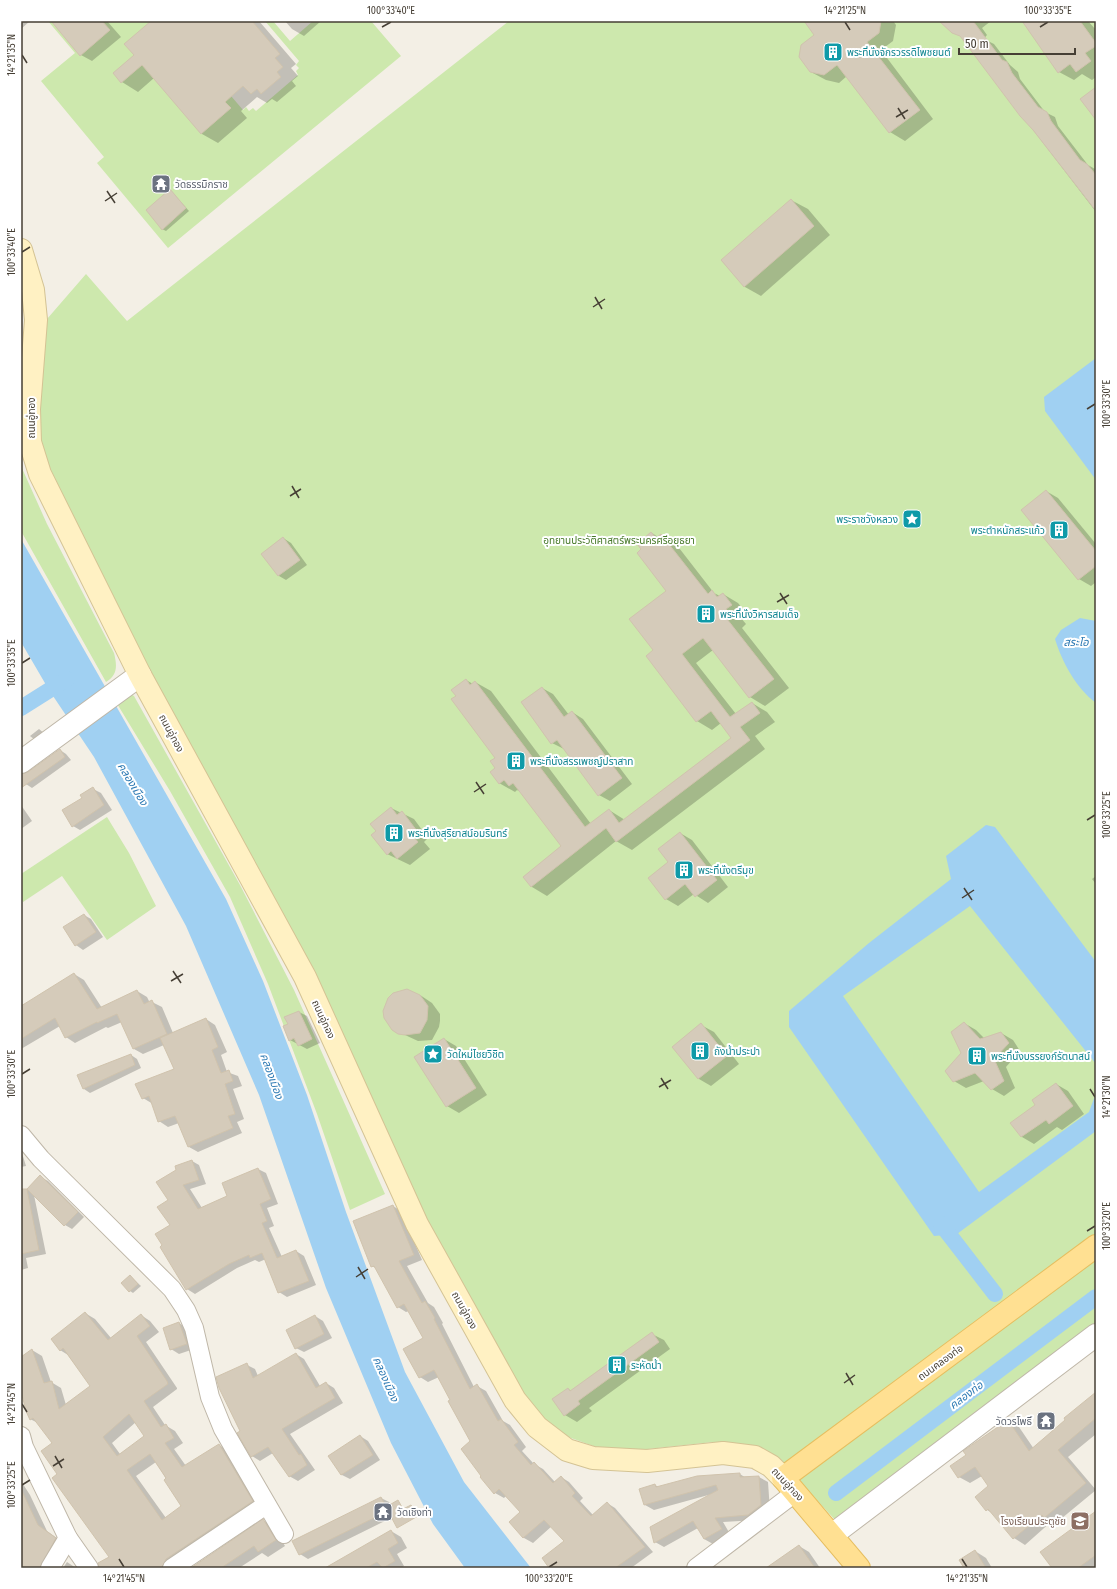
<svg xmlns="http://www.w3.org/2000/svg" width="1117" height="1589" viewBox="0 0 1117 1589" font-family="'Fira Sans Condensed','Noto Sans Thai',sans-serif">
	<style>
		.green { fill: #cde8ad }
		.water { fill: #a0d0f2 }
		.shadow { fill: #0003; fill-rule: evenodd }
		.lines { fill: none; stroke-linecap: round; stroke-linejoin: round }
		.canal { stroke: #a0d0f2; stroke-width: 16 }
		.building { fill: #d5cbba; stroke: #d0c3ad; fill-rule: evenodd }
		.minor-casing { stroke: #bfb7a8; stroke-width: 20 }
		.tertiary-casing { stroke: #bfb7a8; stroke-width: 24 }
		.secondary-casing { stroke: #d4c394; stroke-width: 24 }
		.primary-casing { stroke: #e6be60; stroke-width: 24 }
		.minor { stroke: #fff; stroke-width: 18 }
		.tertiary { stroke: #fff; stroke-width: 22 }
		.secondary { stroke: #fff1c3; stroke-width: 22 }
		.primary { stroke: #ffe092; stroke-width: 22 }
		.ticks { fill: none; stroke: #463f35; stroke-width: 1.5 }
		.labels { text-anchor: middle; stroke-width: 4; stroke-linejoin: round; paint-order: stroke }
		.culture-label { font-size: 10px; fill: #0d838f; stroke: #fff; text-anchor: start }
		.worship-label { font-size: 10px; fill: #5b616d; stroke: #fff; text-anchor: start }
		.street-label { font-size: 10px; fill: #463f35; stroke: #fff }
		.park-label { font-size: 10px; fill: #457827; stroke: #fff }
		.education-label { font-size: 10px; fill: #785e54; stroke: #fff; text-anchor: end }
		.water-label { font-size: 11px; font-style: italic; fill: #2c79b3; stroke: #fff }
		.neatline { fill: none; stroke: #463f35; stroke-width: 1.5 }
		.ticks-label { font-size: 10px; text-anchor: middle; fill: #463f35 }
	</style>
	<rect width="100%" height="100%" fill="#f3efe5"/>
	<g class="green">
		<path d="M 48,21 L 167,21 L 243,110 L 246,107 L 249,111 L 253,108 L 256,111 L 298,75 L 296,71 L 299,68 L 296,65 L 299,61 L 265,21 L 273,21 L 290,41 L 313,21 L 371,21 L 401,56 L 168,248 L 97,163 L 104,157 L 41,81 L 75,53 Z"/>
		<path d="M 509,21 L 1096,21 L 1096,1327 L 837,1522 L 776,1456 L 753,1449 L 713,1442 L 630,1451 L 599,1448 L 571,1438 L 545,1423 L 521,1395 L 424,1221 L 50,480 L 39,430 L 39,379 L 47,319 L 86,274 L 127,321 Z"/>
		<path d="M 21,466 L 47,524 L 114,653 C 117,665 118,675 106,682 L 21,531 Z"/>
		<path d="M 129,693 L 134,696 L 240,885 L 294,990 L 385,1194 L 350,1210 L 317,1114 L 268,984 L 230,897 L 170,791 L 116,702 Z"/>
		<path d="M 107,817 L 129,853 L 156,906 L 107,940 L 62,876 L 23,902 L 21,898 L 21,874 Z"/>
	</g>
	<g class="water">
		<path d="M 1096,358 L 1096,480 L 1045,411 L 1044,397 Z"/>
		<path d="M 21,539 L 226,899 L 263,981 L 307,1095 L 346,1212 L 405,1372 L 464,1482 L 531,1568 L 465,1568 L 433,1524 L 391,1443 L 326,1288 L 259,1095 L 186,926 L 94,757 L 49,690 L 21,642 Z"/>
		<path d="M 1080,618 L 1096,621 L 1096,703 C 1076,688 1062,662 1055,639 L 1061,630 Z"/>
		<path d="M 986,825 L 995,827 L 1096,962 L 1096,1064 L 970,906 L 843,996 L 979,1192 L 1089,1112 L 1096,1093 L 1096,1131 L 957,1234 L 934,1236 L 789,1027 L 789,1011 L 869,943 L 951,879 L 946,856 Z"/>
	</g>
	<g class="shadow">
		<path d="M 21,21 L 30,21 L 21,29 Z"/>
		<path d="M 52,21 L 107,21 L 121,37 L 92,61 L 81,55 Z"/>
		<path d="M 152,21 L 259,21 L 296,64 L 291,68 L 298,76 L 292,81 L 296,86 L 277,102 L 272,99 L 267,103 L 257,97 L 241,111 L 247,118 L 218,143 L 202,134 L 154,78 L 138,92 L 122,82 L 114,73 L 135,55 Z"/>
		<path d="M 285,21 L 321,21 L 304,36 L 292,29 Z"/>
		<path d="M 807,21 L 893,21 L 896,25 L 893,41 L 881,50 L 933,119 L 905,141 L 890,132 L 847,76 L 839,83 L 826,80 L 811,72 L 816,35 Z"/>
		<path d="M 947,21 L 991,21 L 982,28 L 987,35 L 979,44 L 986,40 L 994,44 L 1010,65 L 1018,72 L 1020,79 L 1045,112 L 1055,117 L 1058,126 L 1088,165 L 1095,169 L 1096,212 L 972,50 L 975,48 Z"/>
		<path d="M 1029,21 L 1088,21 L 1096,30 L 1096,77 L 1092,80 L 1082,74 L 1074,80 L 1059,72 Z"/>
		<path d="M 170,190 L 189,211 L 166,231 L 162,229 Z"/>
		<path d="M 791,200 L 808,209 L 830,235 L 761,296 L 745,287 L 722,261 Z"/>
		<path d="M 1046,491 L 1058,498 L 1096,544 L 1096,582 L 1091,586 L 1079,579 Z"/>
		<path d="M 652,533 L 658,537 L 661,535 L 676,544 L 714,593 L 720,596 L 723,594 L 738,603 L 747,614 L 741,618 L 746,624 L 742,628 L 789,688 L 765,706 L 750,697 L 713,650 L 696,663 L 736,714 L 752,703 L 767,712 L 775,722 L 755,736 L 765,749 L 632,850 L 616,841 L 547,896 L 532,887 L 524,877 L 563,846 L 522,793 L 517,790 L 515,792 L 499,783 L 496,758 L 457,696 L 466,680 L 473,684 L 475,682 L 491,691 L 591,824 L 609,810 L 625,820 L 732,738 L 721,723 L 712,730 L 697,721 L 654,650 L 667,591 L 643,549 Z"/>
		<path d="M 283,538 L 291,543 L 307,565 L 286,580 L 279,576 L 262,554 Z"/>
		<path d="M 542,688 L 553,694 L 569,715 L 572,712 L 583,719 L 632,784 L 610,801 L 599,795 L 564,749 L 552,743 L 522,703 Z"/>
		<path d="M 39,729 L 45,734 L 35,740 L 30,736 Z"/>
		<path d="M 60,750 L 66,754 L 71,760 L 32,788 L 26,784 L 21,775 L 29,773 Z"/>
		<path d="M 93,789 L 101,793 L 112,810 L 80,830 L 73,826 Z"/>
		<path d="M 21,805 L 32,821 L 21,829 Z"/>
		<path d="M 391,808 L 414,819 L 428,838 L 424,842 L 430,849 L 410,865 L 387,854 L 377,832 Z"/>
		<path d="M 680,833 L 692,840 L 728,887 L 708,903 L 694,894 L 678,906 L 666,899 L 669,862 Z"/>
		<path d="M 1096,876 L 1096,884 L 1092,879 Z"/>
		<path d="M 84,915 L 91,919 L 103,937 L 83,950 L 76,945 Z"/>
		<path d="M 74,974 L 84,980 L 102,1008 L 137,991 L 147,997 L 150,1003 L 152,1002 L 162,1007 L 173,1033 L 206,1019 L 215,1025 L 227,1052 L 221,1055 L 227,1072 L 238,1076 L 242,1086 L 233,1089 L 244,1119 L 237,1122 L 242,1133 L 198,1152 L 189,1147 L 179,1123 L 168,1127 L 159,1121 L 153,1104 L 143,1098 L 175,1070 L 164,1045 L 143,1054 L 134,1049 L 122,1022 L 108,1028 L 106,1027 L 75,1043 L 66,1037 L 60,1026 L 21,1049 L 21,1007 Z"/>
		<path d="M 420,995 L 432,1003 L 440,1014 L 440,1021 L 439,1027 L 432,1040 L 418,1041 L 392,1029 Z"/>
		<path d="M 299,1012 L 307,1016 L 320,1043 L 307,1049 L 290,1040 L 289,1025 Z"/>
		<path d="M 964,1023 L 976,1030 L 984,1038 L 1001,1033 L 1013,1040 L 1020,1051 L 1006,1067 L 1015,1088 L 1004,1096 L 992,1089 L 984,1081 L 966,1088 L 954,1081 L 962,1053 Z"/>
		<path d="M 701,1025 L 714,1032 L 739,1064 L 711,1086 L 699,1079 L 674,1047 Z"/>
		<path d="M 444,1039 L 456,1046 L 487,1095 L 459,1113 L 447,1106 Z"/>
		<path d="M 131,1055 L 137,1059 L 141,1068 L 90,1093 L 84,1089 L 78,1076 Z"/>
		<path d="M 1056,1084 L 1068,1091 L 1084,1114 L 1062,1130 L 1057,1127 L 1034,1144 L 1022,1137 L 1012,1123 L 1037,1105 Z"/>
		<path d="M 21,1150 L 26,1166 L 21,1167 Z"/>
		<path d="M 192,1161 L 199,1165 L 206,1184 L 190,1189 L 202,1208 L 228,1196 L 258,1169 L 266,1173 L 278,1204 L 267,1208 L 274,1226 L 269,1228 L 282,1257 L 296,1251 L 304,1256 L 316,1285 L 287,1297 L 279,1292 L 266,1259 L 259,1262 L 255,1260 L 237,1268 L 195,1294 L 187,1289 L 171,1226 L 169,1200 Z"/>
		<path d="M 40,1177 L 48,1181 L 84,1217 L 72,1229 L 65,1225 L 34,1195 L 46,1254 L 26,1258 L 28,1268 L 21,1270 L 21,1196 Z"/>
		<path d="M 393,1206 L 401,1211 L 422,1260 L 407,1266 L 428,1303 L 434,1307 L 443,1323 L 442,1324 L 474,1387 L 477,1386 L 486,1391 L 503,1421 L 510,1425 L 526,1447 L 522,1451 L 534,1464 L 543,1469 L 555,1482 L 561,1477 L 569,1482 L 583,1498 L 580,1501 L 593,1515 L 607,1503 L 615,1508 L 653,1552 L 631,1568 L 551,1568 L 565,1541 L 552,1526 L 533,1543 L 524,1538 L 510,1522 L 521,1512 L 506,1496 L 504,1498 L 495,1493 L 472,1441 L 439,1377 L 428,1382 L 420,1377 L 424,1339 L 409,1311 L 406,1312 L 398,1307 L 377,1269 L 372,1266 Z"/>
		<path d="M 130,1276 L 141,1286 L 133,1293 L 130,1291 Z"/>
		<path d="M 85,1313 L 95,1319 L 111,1338 L 141,1315 L 150,1321 L 159,1332 L 146,1342 L 177,1388 L 177,1389 L 153,1407 L 165,1425 L 175,1431 L 183,1443 L 174,1449 L 186,1466 L 219,1445 L 229,1451 L 262,1507 L 174,1568 L 108,1568 L 110,1557 L 54,1444 L 38,1423 L 30,1419 L 21,1387 L 21,1358 L 32,1350 L 42,1356 L 51,1382 L 61,1388 L 66,1405 L 91,1386 L 68,1355 L 60,1350 ZM 136,1422 L 146,1437 L 120,1454 L 112,1443 ZM 156,1462 L 183,1507 L 166,1518 L 136,1476 Z"/>
		<path d="M 315,1316 L 323,1321 L 332,1338 L 304,1352 L 296,1348 Z"/>
		<path d="M 179,1323 L 187,1328 L 194,1349 L 179,1354 L 171,1349 Z"/>
		<path d="M 652,1334 L 664,1340 L 670,1349 L 589,1408 L 592,1411 L 577,1422 L 565,1415 L 568,1389 L 572,1391 Z"/>
		<path d="M 296,1354 L 304,1359 L 320,1386 L 326,1383 L 334,1388 L 343,1403 L 290,1434 L 315,1470 L 298,1481 L 289,1476 L 273,1453 L 260,1461 L 252,1456 L 241,1431 L 247,1365 L 255,1369 L 258,1376 Z"/>
		<path d="M 1096,1399 L 1096,1434 L 1068,1457 L 1096,1490 L 1056,1523 L 1052,1521 L 1025,1545 L 1014,1538 L 994,1514 L 987,1510 L 976,1498 L 989,1486 L 982,1476 L 970,1483 L 959,1477 L 968,1456 L 1008,1421 L 1019,1427 L 1034,1449 Z"/>
		<path d="M 360,1436 L 368,1441 L 380,1460 L 350,1479 L 342,1475 L 330,1456 Z"/>
		<path d="M 740,1474 L 746,1478 L 759,1477 L 768,1482 L 770,1511 L 757,1520 L 723,1522 L 730,1534 L 713,1544 L 704,1539 L 698,1528 L 664,1547 L 655,1542 L 712,1494 L 654,1510 L 645,1505 L 655,1485 L 659,1487 Z"/>
		<path d="M 21,1481 L 30,1495 L 47,1531 L 65,1544 L 50,1568 L 21,1568 Z"/>
		<path d="M 381,1498 L 389,1502 L 395,1516 L 308,1559 L 300,1554 Z"/>
		<path d="M 1096,1512 L 1096,1568 L 1053,1568 Z"/>
		<path d="M 263,1521 L 273,1526 L 285,1546 L 268,1557 L 262,1553 L 239,1568 L 193,1568 Z"/>
		<path d="M 391,1531 L 401,1537 L 407,1548 L 397,1554 L 404,1566 L 401,1568 L 327,1568 Z"/>
		<path d="M 799,1546 L 809,1552 L 820,1568 L 768,1568 Z"/>
		<path d="M 975,1551 L 986,1558 L 992,1568 L 965,1568 Z"/>
		<path d="M 67,1562 L 76,1568 L 63,1568 Z"/>
	</g>
	<g class="lines">
		<g class="canal">
			<path d="M 21,708 L 67,679"/>
			<path d="M 941,1224 L 995,1294"/>
			<path d="M 836,1493 L 1096,1297"/>
		</g>
	</g>
	<g class="building">
		<path d="M 51,21 L 102,21 L 110,30 L 80,56 Z"/>
		<path d="M 151,21 L 252,21 L 280,54 L 275,58 L 283,67 L 277,72 L 281,77 L 261,94 L 257,89 L 251,94 L 243,86 L 225,102 L 231,108 L 201,134 L 142,65 L 121,83 L 113,73 L 134,55 L 124,44 Z"/>
		<path d="M 804,21 L 881,21 L 879,33 L 867,42 L 920,110 L 889,133 L 837,65 L 824,75 L 810,72 L 799,57 L 801,45 L 814,35 Z"/>
		<path d="M 939,21 L 973,21 L 1002,60 L 1007,62 L 1012,73 L 1038,107 L 1047,112 L 1051,121 L 1080,160 L 1087,164 L 1096,175 L 1096,211 L 1033,130 L 1020,116 L 960,36 L 952,33 Z"/>
		<path d="M 1022,21 L 1080,21 L 1096,43 L 1096,46 L 1085,53 L 1091,61 L 1076,72 L 1070,64 L 1058,73 Z"/>
		<path d="M 1096,87 L 1096,120 L 1080,99 Z"/>
		<path d="M 170,189 L 186,208 L 162,230 L 146,210 Z"/>
		<path d="M 791,199 L 814,226 L 744,287 L 721,260 Z"/>
		<path d="M 1046,490 L 1096,551 L 1096,566 L 1078,580 L 1021,510 Z"/>
		<path d="M 651,532 L 656,538 L 661,534 L 708,594 L 712,590 L 717,597 L 723,593 L 732,605 L 726,609 L 731,615 L 727,619 L 774,679 L 749,698 L 703,638 L 682,654 L 730,717 L 752,702 L 760,713 L 740,727 L 750,740 L 616,842 L 606,828 L 531,887 L 523,877 L 561,846 L 513,783 L 509,786 L 504,780 L 499,784 L 490,772 L 495,768 L 490,761 L 495,758 L 451,699 L 456,696 L 451,690 L 466,679 L 470,685 L 475,681 L 585,827 L 609,809 L 619,823 L 731,738 L 711,711 L 696,722 L 646,656 L 653,650 L 629,619 L 666,591 L 637,553 L 641,549 L 637,544 Z"/>
		<path d="M 283,537 L 300,560 L 278,576 L 261,554 Z"/>
		<path d="M 542,687 L 564,717 L 572,711 L 622,778 L 598,796 L 557,740 L 551,744 L 521,702 Z"/>
		<path d="M 60,749 L 65,757 L 21,788 L 21,774 L 28,772 Z"/>
		<path d="M 93,787 L 104,805 L 72,827 L 62,810 L 82,798 L 80,795 Z"/>
		<path d="M 391,807 L 397,815 L 402,811 L 417,831 L 412,835 L 418,842 L 397,859 L 391,851 L 387,855 L 371,835 L 376,831 L 370,824 Z"/>
		<path d="M 680,832 L 717,880 L 695,897 L 685,884 L 665,900 L 648,878 L 668,862 L 658,849 Z"/>
		<path d="M 84,914 L 96,932 L 75,946 L 63,927 Z"/>
		<path d="M 74,973 L 97,1009 L 137,990 L 144,1004 L 152,1000 L 167,1034 L 133,1049 L 117,1014 L 97,1023 L 97,1022 L 65,1038 L 55,1018 L 21,1039 L 21,1006 Z"/>
		<path d="M 407,989 L 420,995 L 428,1006 L 427,1020 L 420,1033 L 405,1035 L 398,1034 L 392,1030 L 384,1018 L 383,1011 L 388,998 L 393,993 Z"/>
		<path d="M 299,1011 L 312,1039 L 298,1046 L 294,1038 L 289,1041 L 283,1026 L 288,1024 L 284,1017 Z"/>
		<path d="M 206,1018 L 218,1047 L 212,1050 L 221,1073 L 229,1070 L 233,1081 L 225,1084 L 235,1114 L 228,1116 L 233,1128 L 188,1147 L 175,1116 L 158,1122 L 149,1096 L 142,1099 L 135,1084 L 174,1069 L 160,1038 Z"/>
		<path d="M 964,1022 L 980,1039 L 1001,1032 L 1009,1043 L 994,1059 L 1004,1081 L 991,1090 L 975,1073 L 953,1082 L 945,1071 L 961,1053 L 951,1032 Z"/>
		<path d="M 701,1023 L 727,1056 L 698,1079 L 672,1047 Z"/>
		<path d="M 444,1038 L 476,1088 L 446,1107 L 414,1057 Z"/>
		<path d="M 131,1054 L 135,1065 L 83,1089 L 77,1075 Z"/>
		<path d="M 1056,1083 L 1073,1106 L 1049,1124 L 1046,1120 L 1021,1137 L 1010,1123 L 1035,1105 L 1032,1100 Z"/>
		<path d="M 192,1160 L 199,1180 L 183,1185 L 198,1209 L 227,1196 L 222,1183 L 258,1168 L 271,1199 L 260,1204 L 267,1221 L 262,1223 L 277,1258 L 296,1250 L 309,1281 L 278,1293 L 262,1253 L 250,1258 L 249,1255 L 229,1264 L 186,1290 L 160,1247 L 162,1245 L 155,1234 L 170,1225 L 157,1207 L 168,1200 L 156,1182 L 176,1170 L 175,1166 Z"/>
		<path d="M 40,1175 L 78,1212 L 64,1226 L 27,1189 L 39,1250 L 21,1254 L 21,1189 L 27,1189 Z"/>
		<path d="M 393,1205 L 414,1255 L 399,1261 L 422,1303 L 425,1301 L 435,1318 L 434,1319 L 470,1389 L 477,1384 L 498,1421 L 501,1419 L 518,1442 L 514,1445 L 531,1465 L 534,1462 L 553,1483 L 561,1476 L 575,1493 L 572,1496 L 591,1516 L 607,1502 L 645,1547 L 615,1568 L 549,1568 L 542,1558 L 564,1541 L 544,1520 L 523,1538 L 509,1522 L 520,1512 L 499,1489 L 494,1494 L 480,1477 L 481,1476 L 461,1449 L 470,1441 L 448,1401 L 450,1400 L 434,1370 L 419,1378 L 403,1349 L 423,1338 L 404,1304 L 397,1308 L 374,1266 L 371,1267 L 353,1221 Z"/>
		<path d="M 130,1275 L 138,1284 L 129,1292 L 121,1283 Z"/>
		<path d="M 85,1312 L 108,1340 L 141,1314 L 150,1326 L 137,1336 L 167,1381 L 168,1384 L 144,1401 L 161,1427 L 166,1424 L 174,1438 L 165,1443 L 182,1467 L 219,1444 L 253,1501 L 166,1559 L 162,1568 L 99,1568 L 98,1563 L 109,1557 L 52,1478 L 57,1474 L 41,1451 L 52,1443 L 33,1418 L 30,1420 L 26,1411 L 21,1391 L 21,1357 L 32,1349 L 44,1383 L 52,1381 L 59,1409 L 90,1386 L 63,1348 L 60,1351 L 51,1339 ZM 129,1414 L 144,1436 L 117,1456 L 103,1437 ZM 150,1454 L 166,1478 L 164,1480 L 181,1506 L 162,1520 L 127,1470 Z"/>
		<path d="M 315,1315 L 324,1334 L 295,1349 L 286,1330 Z"/>
		<path d="M 179,1322 L 187,1344 L 170,1350 L 163,1328 Z"/>
		<path d="M 652,1332 L 659,1342 L 578,1401 L 580,1404 L 564,1416 L 552,1399 L 568,1388 L 570,1391 Z"/>
		<path d="M 296,1353 L 316,1388 L 326,1382 L 335,1398 L 282,1429 L 299,1455 L 301,1454 L 307,1465 L 289,1477 L 268,1447 L 251,1457 L 237,1433 L 240,1431 L 219,1388 L 216,1377 L 247,1363 L 253,1378 Z"/>
		<path d="M 1096,1392 L 1096,1418 L 1058,1450 L 1086,1483 L 1044,1518 L 1042,1515 L 1013,1539 L 988,1509 L 986,1511 L 975,1497 L 988,1486 L 975,1467 L 958,1478 L 950,1466 L 966,1455 L 963,1451 L 1008,1420 L 1029,1451 L 1065,1420 L 1064,1418 Z"/>
		<path d="M 360,1435 L 373,1455 L 341,1475 L 328,1456 Z"/>
		<path d="M 740,1473 L 740,1477 L 759,1476 L 761,1505 L 748,1515 L 715,1518 L 722,1529 L 704,1539 L 693,1521 L 654,1543 L 650,1527 L 718,1490 L 716,1485 L 644,1505 L 639,1489 L 655,1484 L 656,1487 L 697,1476 Z"/>
		<path d="M 21,1489 L 38,1525 L 56,1538 L 40,1568 L 21,1568 Z"/>
		<path d="M 381,1497 L 388,1511 L 299,1555 L 292,1541 Z"/>
		<path d="M 398,1500 L 403,1509 L 411,1505 L 418,1516 L 397,1528 L 386,1507 Z"/>
		<path d="M 1096,1511 L 1096,1555 L 1078,1568 L 1052,1568 L 1040,1552 Z"/>
		<path d="M 263,1519 L 276,1540 L 258,1552 L 254,1546 L 221,1568 L 191,1568 Z"/>
		<path d="M 391,1530 L 398,1543 L 388,1549 L 395,1561 L 383,1568 L 377,1562 L 366,1568 L 325,1568 Z"/>
		<path d="M 799,1545 L 815,1568 L 766,1568 Z"/>
		<path d="M 975,1550 L 986,1568 L 964,1568 L 959,1560 Z"/>
	</g>
	<g class="lines">
		<defs>
			<g id="minor">
				<path d="M 21,1135 L 41,1159 L 172,1289 L 186,1310 L 194,1328 L 210,1397 L 223,1429 L 284,1534"/>
				<path d="M 21,1436 L 24,1447 L 68,1538 L 89,1568"/>
				<path d="M 50,1568 L 68,1538"/>
				<path d="M 172,1568 L 266,1505"/>
				<path d="M 696,1568 L 796,1492"/>
			</g>
			<g id="tertiary">
				<path d="M 21,762 L 140,675"/>
				<path d="M 832,1535 L 1096,1335"/>
			</g>
			<path id="secondary" d="M 21,250 L 33,290 L 36,320 L 29,409 L 30,442 L 40,474 L 140,675 L 305,977 L 417,1224 L 515,1400 L 537,1427 L 567,1450 L 593,1458 L 647,1461 L 723,1453 L 755,1457 L 771,1466 L 783,1478"/>
			<path id="primary" d="M 859,1568 L 783,1478 L 1096,1246"/>
		</defs>
		<use href="#minor" class="minor-casing"/>
		<use href="#tertiary" class="tertiary-casing"/>
		<use href="#secondary" class="secondary-casing"/>
		<use href="#primary" class="primary-casing"/>
		<use href="#minor" class="minor"/>
		<use href="#tertiary" class="tertiary"/>
		<use href="#secondary" class="secondary"/>
		<use href="#primary" class="primary"/>
	</g>
	<path class="ticks" d="M 845,22 L 850,30M 382,27 L 391,22M 1040,27 L 1048,22M 22,55 L 27,63M 898,108 L 905,119M 896,117 L 908,110M 107,191 L 115,203M 105,201 L 117,193M 22,252 L 30,247M 595,297 L 602,309M 593,307 L 605,299M 1087,409 L 1095,404M 292,486 L 299,498M 290,496 L 301,489M 780,593 L 787,604M 777,602 L 789,595M 22,663 L 30,658M 476,782 L 484,794M 474,792 L 486,784M 1087,820 L 1095,815M 964,888 L 972,900M 962,898 L 974,890M 173,971 L 181,983M 171,981 L 183,974M 22,1074 L 30,1069M 661,1078 L 668,1089M 659,1087 L 671,1080M 1090,1089 L 1095,1097M 1087,1231 L 1095,1226M 358,1267 L 365,1279M 356,1277 L 368,1269M 846,1373 L 853,1385M 844,1383 L 855,1375M 22,1404 L 27,1412M 55,1456 L 62,1468M 53,1466 L 64,1459M 22,1485 L 30,1480M 119,1559 L 124,1567M 962,1559 L 967,1567M 549,1567 L 557,1562"/>
	<defs>
		<symbol id="building-square" viewBox="-11 -11 22 22"><rect x="-9" y="-9" width="18" height="18" rx="4" fill="#0f9aa8" stroke="#fff"/><path d="M-4-6H4V6H1V3H-1V6H-4ZM-2.5-4.3h1.7v1.8h-1.7ZM.8-4.3h1.7v1.8H.8ZM-2.5-1h1.7V.8h-1.7ZM.8-1h1.7V.8H.8Z" fill="#fff"/></symbol>
		<symbol id="temple-square" viewBox="-11 -11 22 22"><rect x="-9" y="-9" width="18" height="18" rx="4" fill="#6b7280" stroke="#fff"/><path d="M0-6L5-2H3V0L6.5 2.5H4V6H1.5V3h-3V6H-4V2.5H-6.5L-3 0V-2H-5Z" fill="#fff"/></symbol>
		<symbol id="sight-square" viewBox="-11 -11 22 22"><rect x="-9" y="-9" width="18" height="18" rx="4" fill="#0f9aa8" stroke="#fff"/><path d="M0-6L1.8-2.2L6-1.7L2.9 1.2L3.7 5.4L0 3.3L-3.7 5.4L-2.9 1.2L-6-1.7L-1.8-2.2Z" fill="#fff"/></symbol>
		<symbol id="school-square" viewBox="-11 -11 22 22"><rect x="-9" y="-9" width="18" height="18" rx="4" fill="#8d6e63" stroke="#fff"/><path d="M0-5L7-2L0 1L-7-2ZM-4 1L0 2.5L4 1V4Q0 6-4 4Z" fill="#fff"/></symbol>
	</defs>
	<g fill-rule="evenodd">
		<use href="#building-square" x="822" y="41" width="22" height="22"/>
		<use href="#temple-square" x="150" y="173" width="22" height="22"/>
		<use href="#sight-square" x="901" y="508" width="22" height="22"/>
		<use href="#building-square" x="1048" y="519" width="22" height="22"/>
		<use href="#building-square" x="695" y="603" width="22" height="22"/>
		<use href="#building-square" x="505" y="750" width="22" height="22"/>
		<use href="#building-square" x="383" y="822" width="22" height="22"/>
		<use href="#building-square" x="673" y="859" width="22" height="22"/>
		<use href="#building-square" x="689" y="1040" width="22" height="22"/>
		<use href="#sight-square" x="422" y="1043" width="22" height="22"/>
		<use href="#building-square" x="966" y="1045" width="22" height="22"/>
		<use href="#building-square" x="606" y="1354" width="22" height="22"/>
		<use href="#temple-square" x="1035" y="1410" width="22" height="22"/>
		<use href="#temple-square" x="372" y="1501" width="22" height="22"/>
		<use href="#school-square" x="1069" y="1510" width="22" height="22"/>
	</g>
	<g class="labels">
		<g class="culture-label">
			<text x="847" y="56">พระที่นั่งจักรวรรดิไพชยนต์</text>
			<text x="898" y="523" text-anchor="end">พระราชวังหลวง</text>
			<text x="1045" y="534" text-anchor="end">พระตำหนักสระแก้ว</text>
			<text x="720" y="618">พระที่นั่งวิหารสมเด็จ</text>
			<text x="530" y="765">พระที่นั่งสรรเพชญ์ปราสาท</text>
			<text x="408" y="837">พระที่นั่งสุริยาสน์อมรินทร์</text>
			<text x="698" y="874">พระที่นั่งตรีมุข</text>
			<text x="714" y="1055">ถังน้ำประปา</text>
			<text x="447" y="1058">วัดใหม่ไชยวิชิต</text>
			<text x="991" y="1060">พระที่นั่งบรรยงก์รัตนาสน์</text>
			<text x="631" y="1369">ระหัดน้ำ</text>
		</g>
		<g class="worship-label">
			<text x="175" y="188">วัดธรรมิกราช</text>
			<text x="1032" y="1425" text-anchor="end">วัดวรโพธิ์</text>
			<text x="397" y="1516">วัดเชิงท่า</text>
		</g>
		<g class="street-label">
			<text transform="translate(31 418) rotate(-90)" y="4">ถนนอู่ทอง</text>
			<text transform="translate(172 733) rotate(62)" y="4">ถนนอู่ทอง</text>
			<text transform="translate(324 1019) rotate(65)" y="4">ถนนอู่ทอง</text>
			<text transform="translate(465 1310) rotate(61)" y="4">ถนนอู่ทอง</text>
			<text transform="translate(940 1362) rotate(-36)" y="4">ถนนคลองท่อ</text>
			<text transform="translate(788 1484) rotate(47)" y="4">ถนนอู่ทอง</text>
		</g>
		<g class="park-label">
			<text x="619" y="544">อุทยานประวัติศาสตร์พระนครศรีอยุธยา</text>
		</g>
		<g class="education-label">
			<text x="1066" y="1525">โรงเรียนประตูชัย</text>
		</g>
		<g class="water-label">
			<text x="1076" y="646">สระโอ</text>
			<text transform="translate(133 784) rotate(59)" y="4">คลองเมือง</text>
			<text transform="translate(272 1076) rotate(70)" y="4">คลองเมือง</text>
			<text transform="translate(386 1379) rotate(66)" y="4">คลองเมือง</text>
			<text transform="translate(966 1395) rotate(-37)" y="4">คลองท่อ</text>
		</g>
	</g>
	<rect width="1117" height="1589" fill="none" stroke="#ffffff" stroke-width="44"/>
	<path d="M959 48v6h116v-6" fill="none" stroke="#463f35" stroke-width="2"/>
	<text x="965" y="48" font-size="12" fill="#463f35" stroke="#ffffff" stroke-width="3" paint-order="stroke">50 m</text>
	<rect x="22" y="22" width="1073" height="1545" class="neatline"/>
	<g class="ticks-label">
		<text x="391" y="14">100°33'40"E</text>
		<text x="845" y="14">14°21'25"N</text>
		<text x="1048" y="14">100°33'35"E</text>
		<text transform="translate(11 55) rotate(-90)" y="4">14°21'35"N</text>
		<text transform="translate(11 252) rotate(-90)" y="4">100°33'40"E</text>
		<text transform="translate(1106 404) rotate(-90)" y="4">100°33'30"E</text>
		<text transform="translate(11 663) rotate(-90)" y="4">100°33'35"E</text>
		<text transform="translate(1106 815) rotate(-90)" y="4">100°33'25"E</text>
		<text transform="translate(11 1074) rotate(-90)" y="4">100°33'30"E</text>
		<text transform="translate(1106 1097) rotate(-90)" y="4">14°21'30"N</text>
		<text transform="translate(1106 1226) rotate(-90)" y="4">100°33'20"E</text>
		<text transform="translate(11 1404) rotate(-90)" y="4">14°21'45"N</text>
		<text transform="translate(11 1485) rotate(-90)" y="4">100°33'25"E</text>
		<text x="124" y="1582">14°21'45"N</text>
		<text x="549" y="1582">100°33'20"E</text>
		<text x="967" y="1582">14°21'35"N</text>
	</g>
</svg>
